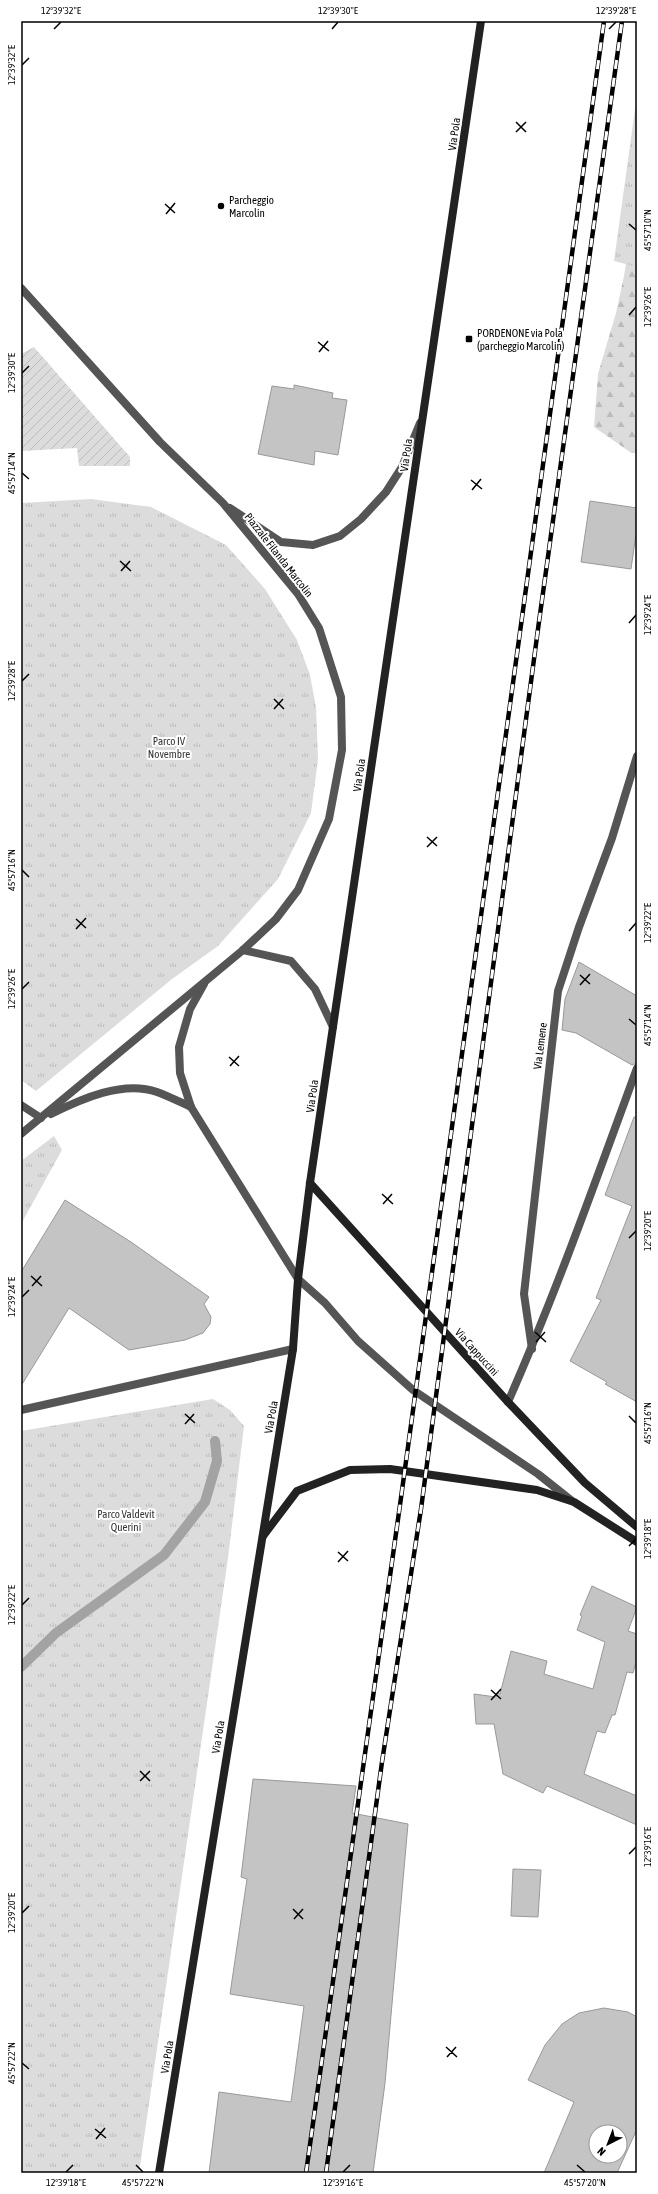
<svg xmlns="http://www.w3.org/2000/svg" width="658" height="2194" viewBox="0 0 658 2194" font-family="'Asap Condensed',sans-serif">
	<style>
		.forest { fill: url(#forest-firs) }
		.park { fill: url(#park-tufts) }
		.garden { fill: url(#garden-furrows) }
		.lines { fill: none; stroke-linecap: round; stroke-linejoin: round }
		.stream { stroke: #a3a3a3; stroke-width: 10 }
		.building { fill: #c4c4c4; stroke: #999; fill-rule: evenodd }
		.lane { stroke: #555; stroke-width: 8 }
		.street { stroke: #555; stroke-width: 8 }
		.secondary { stroke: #222; stroke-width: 8 }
		.rail-casing { stroke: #000; stroke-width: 4.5 }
		.rail { stroke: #fff; stroke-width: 3; stroke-dasharray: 9; stroke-linecap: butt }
		.ticks { fill: none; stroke: #000; stroke-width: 1.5 }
		.poi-dot { fill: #000; stroke: #fff; stroke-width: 1.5 }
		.labels { text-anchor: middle; stroke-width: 4; stroke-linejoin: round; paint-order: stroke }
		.street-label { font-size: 11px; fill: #000; stroke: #fff }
		.poi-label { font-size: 11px; fill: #000; stroke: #fff; text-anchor: start }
		.park-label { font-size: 11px; fill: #333; stroke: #fff }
		.neatline { fill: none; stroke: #000; stroke-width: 1.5 }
		.ticks-label { font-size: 10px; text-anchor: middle; fill: #000 }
	</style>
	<defs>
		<pattern id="forest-firs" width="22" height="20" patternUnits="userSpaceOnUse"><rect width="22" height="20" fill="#dcdcdc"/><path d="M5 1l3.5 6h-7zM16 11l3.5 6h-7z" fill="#bbb"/></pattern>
		<pattern id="park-tufts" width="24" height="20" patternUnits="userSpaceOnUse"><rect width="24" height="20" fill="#dcdcdc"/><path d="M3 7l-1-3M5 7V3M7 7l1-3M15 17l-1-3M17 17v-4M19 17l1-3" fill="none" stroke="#bbb"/></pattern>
		<pattern id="garden-furrows" width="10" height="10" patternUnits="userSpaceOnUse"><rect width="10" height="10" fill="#dcdcdc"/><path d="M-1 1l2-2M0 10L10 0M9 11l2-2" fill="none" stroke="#bbb"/></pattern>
	</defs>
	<rect width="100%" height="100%" fill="#fff"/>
	<path class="forest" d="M 637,196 L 637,454 L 630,452 L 594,427 L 598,374 L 616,313 L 624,276 Z"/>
	<g class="park">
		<path d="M 637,95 L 637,267 L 614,261 Z"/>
		<path d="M 91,499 L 151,507 L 226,545 L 265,589 L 297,640 L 310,675 L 316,707 L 318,759 L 311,813 L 278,879 L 218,946 L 172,979 L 36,1091 L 21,1080 L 21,503 Z"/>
		<path d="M 54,1136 L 62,1150 L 21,1224 L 21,1161 Z"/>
		<path d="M 213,1399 L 230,1410 L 244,1426 L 228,1558 L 139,2173 L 21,2173 L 21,1431 Z"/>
	</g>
	<path class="garden" d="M 34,347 L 130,457 L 130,466 L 79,466 L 77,448 L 21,451 L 21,354 Z"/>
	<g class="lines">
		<path class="stream" d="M 21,1667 L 56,1633 L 164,1555 L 205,1502 L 217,1461 L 215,1441"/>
	</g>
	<g class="building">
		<path d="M 294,385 L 333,393 L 332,398 L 347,400 L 338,455 L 315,451 L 314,465 L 258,454 L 272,386 L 294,389 Z"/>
		<path d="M 590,501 L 637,508 L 637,527 L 631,569 L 581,562 Z"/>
		<path d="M 579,962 L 637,996 L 637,1063 L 632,1065 L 576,1033 L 562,1030 L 565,999 Z"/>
		<path d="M 634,1117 L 637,1117 L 637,1402 L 605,1384 L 607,1382 L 570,1361 L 601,1300 L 596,1298 L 632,1206 L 605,1195 Z"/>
		<path d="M 65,1200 L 131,1242 L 209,1297 L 204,1304 L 211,1317 L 210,1324 L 206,1329 L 203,1333 L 185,1340 L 129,1350 L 69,1308 L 21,1386 L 21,1272 Z"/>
		<path d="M 592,1586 L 637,1607 L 628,1631 L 637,1634 L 637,1659 L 633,1673 L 627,1672 L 615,1715 L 612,1715 L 605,1733 L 597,1731 L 584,1774 L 637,1796 L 637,1825 L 547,1786 L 543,1793 L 503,1774 L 494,1724 L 476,1724 L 474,1694 L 496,1697 L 497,1693 L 500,1694 L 511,1651 L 547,1661 L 544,1674 L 593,1689 L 605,1642 L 577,1630 L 582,1616 L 580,1615 Z"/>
		<path d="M 253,1779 L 356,1786 L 352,1813 L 408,1824 L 385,2083 L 373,2173 L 209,2173 L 219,2092 L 291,2102 L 304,2006 L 230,1994 L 247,1879 L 241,1877 Z"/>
		<path d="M 513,1869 L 541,1870 L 538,1917 L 511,1916 Z"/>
		<path d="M 604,2008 L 628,2012 L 637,2017 L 637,2129 L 617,2173 L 544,2173 L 574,2102 L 528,2080 L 545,2045 L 562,2024 L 579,2013 ZM 596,2132 L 620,2132 L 620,2156 L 596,2156 Z"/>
	</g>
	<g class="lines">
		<path class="lane" d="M 532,1349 L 524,1294 L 558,991 L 579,927 L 612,838 L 637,756"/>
		<g class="street">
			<path d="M 21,288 L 160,442 L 223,503 L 298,594 L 319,628 L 328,656 L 341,697 L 342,750 L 329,819 L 298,890 L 276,919 L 243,950 L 21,1134"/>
			<path d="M 230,508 L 281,542 L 313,545 L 340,536 L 361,519 L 386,492 L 402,467 L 420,423"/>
			<path d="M 243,950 L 291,961 L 315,989 L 333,1027"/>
			<path d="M 204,984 L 190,1009 L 179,1047 L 180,1073 L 191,1107 L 298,1279 L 325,1303 L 358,1341 L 413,1390 L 538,1474 L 572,1501"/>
			<path d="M 21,1105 L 41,1118"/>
			<path d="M 51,1114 C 81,1099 123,1080 157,1092 C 168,1096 180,1102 191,1107"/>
			<path d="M 508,1402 C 556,1293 596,1180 637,1068"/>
			<path d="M 21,1410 L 293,1349"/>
		</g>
		<g class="secondary">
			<path d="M 310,1183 L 508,1402 L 585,1483 L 637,1527"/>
			<path d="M 263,1536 L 297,1491 L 350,1470 L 390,1469 L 537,1490 L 574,1502 L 637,1542"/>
			<path d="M 159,2173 L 293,1349 L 298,1279 L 310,1183 L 481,21"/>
		</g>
		<defs>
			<g id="rail">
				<path d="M 306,2173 L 400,1505 L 604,21"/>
				<path d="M 326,2173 L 382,1762 L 421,1509 L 538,629 L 622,21"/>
			</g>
		</defs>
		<use href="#rail" class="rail-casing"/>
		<use href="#rail" class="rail"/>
	</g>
	<path class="ticks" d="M 54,29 L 61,22M 332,29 L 338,22M 609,29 L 616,22M 22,65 L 29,58M 516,122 L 526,132M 516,132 L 526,122M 165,204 L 175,213M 166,214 L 175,203M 629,224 L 636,230M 629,315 L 636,307M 318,342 L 329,351M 319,352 L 328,341M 22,373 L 29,366M 22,473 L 29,479M 471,480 L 482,489M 472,490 L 481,479M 120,561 L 131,571M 121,571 L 130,561M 629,623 L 636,615M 22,681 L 29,674M 274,699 L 284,709M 274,709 L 283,699M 427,837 L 437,846M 427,847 L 437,837M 22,870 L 29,877M 76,919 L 86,928M 76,929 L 86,918M 629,931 L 636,923M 580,975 L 590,984M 580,985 L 590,974M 22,989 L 29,982M 629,1019 L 636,1025M 229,1057 L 239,1066M 230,1066 L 239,1056M 382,1194 L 393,1204M 383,1204 L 392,1194M 629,1238 L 636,1231M 31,1276 L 42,1286M 32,1286 L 41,1276M 22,1297 L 29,1290M 535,1332 L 546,1342M 536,1342 L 545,1332M 185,1414 L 195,1423M 629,1416 L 636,1423M 185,1424 L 194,1414M 629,1546 L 636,1539M 338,1552 L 348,1561M 338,1562 L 348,1551M 22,1605 L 29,1598M 491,1690 L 501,1699M 491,1700 L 501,1689M 140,1771 L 150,1781M 140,1781 L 150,1771M 629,1854 L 636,1847M 293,1909 L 303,1919M 22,1913 L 29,1906M 294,1919 L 303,1909M 446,2047 L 457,2057M 447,2057 L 456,2047M 22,2063 L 29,2069M 95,2129 L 106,2138M 96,2139 L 105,2128M 136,2165 L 143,2172M 577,2165 L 585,2172M 66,2172 L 73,2165M 343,2172 L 350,2165"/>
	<g class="poi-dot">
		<circle cx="221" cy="206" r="4"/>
		<rect x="465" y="335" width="8" height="8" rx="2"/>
	</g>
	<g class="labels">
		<g class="street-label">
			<text transform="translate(454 134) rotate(-82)" y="4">Via Pola</text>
			<text transform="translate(406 455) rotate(-82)" y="4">Via Pola</text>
			<text transform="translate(279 555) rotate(52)" y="4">Piazzale Filanda Marcolin</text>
			<text transform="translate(359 775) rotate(-82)" y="4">Via Pola</text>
			<text transform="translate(540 1046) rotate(-83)" y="4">Via Lemene</text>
			<text transform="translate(312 1096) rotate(-82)" y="4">Via Pola</text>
			<text transform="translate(477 1352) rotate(48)" y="4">Via Cappuccini</text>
			<text transform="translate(271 1417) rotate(-80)" y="4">Via Pola</text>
			<text transform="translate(218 1737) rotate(-81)" y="4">Via Pola</text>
			<text transform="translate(167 2057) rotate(-81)" y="4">Via Pola</text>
		</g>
		<g class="poi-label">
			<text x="229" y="204">Parcheggio<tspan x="229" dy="13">Marcolin</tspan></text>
			<text x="477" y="337">PORDENONE via Pola<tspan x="477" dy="13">(parcheggio Marcolin)</tspan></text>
		</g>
		<g class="park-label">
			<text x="169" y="745">Parco IV<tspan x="169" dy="13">Novembre</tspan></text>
			<text x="126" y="1518">Parco Valdevit<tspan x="126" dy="13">Querini</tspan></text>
		</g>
	</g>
	<rect width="658" height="2194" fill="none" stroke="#ffffff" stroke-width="44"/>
	<g transform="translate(608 2144) rotate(222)"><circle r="19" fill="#ffffff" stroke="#999999"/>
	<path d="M0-3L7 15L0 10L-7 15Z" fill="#000000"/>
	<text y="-6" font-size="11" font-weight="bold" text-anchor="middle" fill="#000000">N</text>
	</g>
	<rect x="22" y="22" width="614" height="2150" class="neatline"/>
	<g class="ticks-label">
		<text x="61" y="14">12°39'32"E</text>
		<text x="338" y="14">12°39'30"E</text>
		<text x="616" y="14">12°39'28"E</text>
		<text transform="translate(11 65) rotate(-90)" y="4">12°39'32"E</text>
		<text transform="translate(647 230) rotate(-90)" y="4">45°57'10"N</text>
		<text transform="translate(647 307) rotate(-90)" y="4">12°39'26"E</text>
		<text transform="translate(11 373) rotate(-90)" y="4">12°39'30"E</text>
		<text transform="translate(11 473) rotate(-90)" y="4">45°57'14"N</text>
		<text transform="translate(647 615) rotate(-90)" y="4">12°39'24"E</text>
		<text transform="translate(11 681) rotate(-90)" y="4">12°39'28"E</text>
		<text transform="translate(11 870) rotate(-90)" y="4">45°57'16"N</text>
		<text transform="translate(647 923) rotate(-90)" y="4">12°39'22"E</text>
		<text transform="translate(11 989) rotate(-90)" y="4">12°39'26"E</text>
		<text transform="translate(647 1025) rotate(-90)" y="4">45°57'14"N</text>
		<text transform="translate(647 1231) rotate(-90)" y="4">12°39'20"E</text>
		<text transform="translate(11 1297) rotate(-90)" y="4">12°39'24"E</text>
		<text transform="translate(647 1423) rotate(-90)" y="4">45°57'16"N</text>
		<text transform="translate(647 1539) rotate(-90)" y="4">12°39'18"E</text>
		<text transform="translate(11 1605) rotate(-90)" y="4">12°39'22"E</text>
		<text transform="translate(647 1847) rotate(-90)" y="4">12°39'16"E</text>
		<text transform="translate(11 1913) rotate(-90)" y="4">12°39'20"E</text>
		<text transform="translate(11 2063) rotate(-90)" y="4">45°57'22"N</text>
		<text x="66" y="2186">12°39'18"E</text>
		<text x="143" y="2186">45°57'22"N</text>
		<text x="343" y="2186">12°39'16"E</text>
		<text x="585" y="2186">45°57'20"N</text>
	</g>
</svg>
